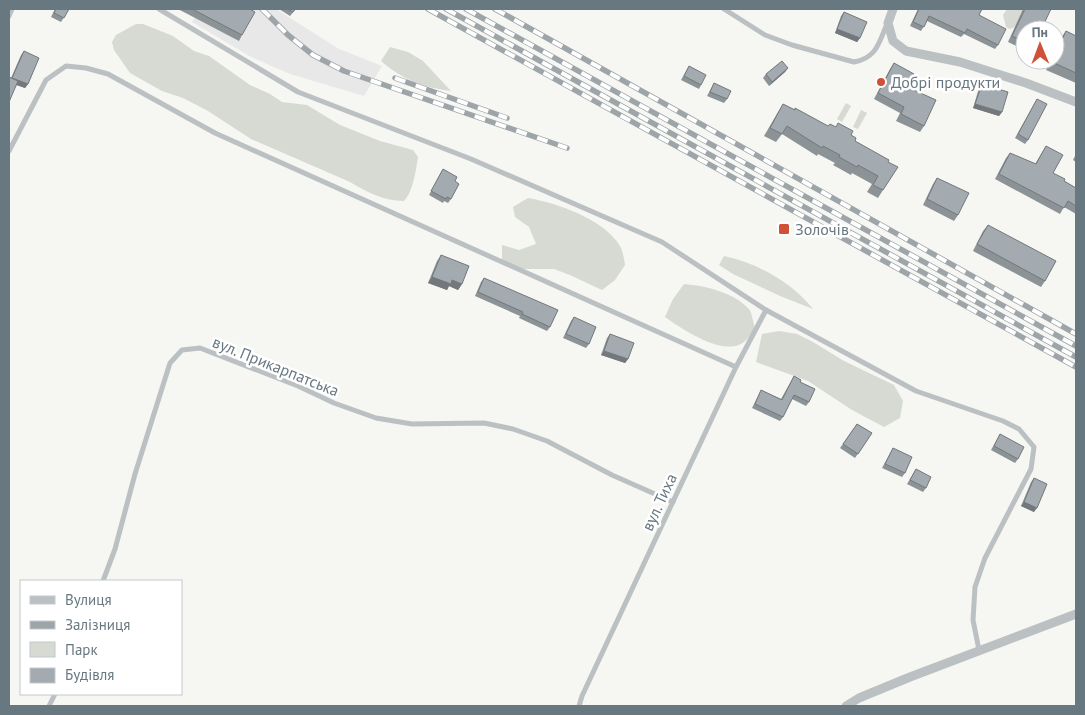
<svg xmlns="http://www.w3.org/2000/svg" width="1085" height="715" viewBox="0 0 1085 715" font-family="'PT Sans',sans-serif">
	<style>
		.built { fill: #e7e8e7 }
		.green { fill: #d6dad3 }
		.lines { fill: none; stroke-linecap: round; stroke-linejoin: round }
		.minor { stroke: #bbc0c3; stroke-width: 5 }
		.tertiary { stroke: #bbc0c3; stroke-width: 9 }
		.rail-casing { stroke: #9ea5a9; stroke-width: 5.5 }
		.rail { stroke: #fff; stroke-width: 4; stroke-dasharray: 11; stroke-linecap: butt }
		.wall { fill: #8c9397 }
		.shaded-wall { fill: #72787b }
		.building { fill: #a3abb0; stroke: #72787b }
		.poi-dot { fill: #d15138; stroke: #fff; stroke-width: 2 }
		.labels { text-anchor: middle; stroke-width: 5; stroke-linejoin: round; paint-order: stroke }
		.poi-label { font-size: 16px; fill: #687881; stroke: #fff; text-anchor: start }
		.street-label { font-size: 16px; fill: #687881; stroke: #fff }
	</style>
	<rect width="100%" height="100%" fill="#f6f6f3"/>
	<path class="built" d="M 176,9 L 276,9 L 339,49 L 382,66 L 364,96 L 290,74 L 251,57 L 192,22 L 195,17 Z"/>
	<g class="green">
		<path d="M 1007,9 L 1028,9 L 1019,25 L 1010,29 L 1006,27 L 1003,15 Z"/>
		<path d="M 136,24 L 143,24 L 173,36 L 194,51 L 209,56 L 250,85 L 270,94 L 282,102 L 307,105 L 340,125 L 380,141 L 413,150 L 418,157 C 416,170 413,192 404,201 C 384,201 367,192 350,182 L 251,139 L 208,111 L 183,98 L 162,91 L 130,73 L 114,50 L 112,42 L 116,35 Z"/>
		<path d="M 390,47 L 408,52 L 423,61 L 451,91 C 424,88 401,79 381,61 Z"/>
		<path d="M 846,103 L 851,106 L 842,122 L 837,119 Z"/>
		<path d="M 861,110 L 867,113 L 858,129 L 853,127 Z"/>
		<path d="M 528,198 C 557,203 604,219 620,246 C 623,251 624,259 625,265 L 615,280 L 602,290 L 570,275 L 554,269 L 519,269 L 502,263 L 502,245 L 519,250 L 536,244 L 529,227 L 515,217 L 513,207 Z"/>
		<path d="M 724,256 C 757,263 792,282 813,309 L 780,296 L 733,274 L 719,265 Z"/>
		<path d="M 684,284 C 706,286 733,292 749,309 C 752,313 753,322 755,328 C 752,332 749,338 745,341 C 726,359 682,329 665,317 L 673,299 Z"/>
		<path d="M 779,331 L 797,334 L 813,342 L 844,361 L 894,385 L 903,401 L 900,418 L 884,427 L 852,410 L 808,381 L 756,362 L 762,334 Z"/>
	</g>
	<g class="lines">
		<g class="minor">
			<path d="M 159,9 L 298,92 L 471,159 L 662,242 L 766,310 L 916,391 L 1003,421 L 1019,429 L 1034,447 L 1031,469 L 985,558 L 975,587 L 973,620 L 979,650"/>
			<path d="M 724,9 L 765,35 L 792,45 L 854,62 C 877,58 879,42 887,24"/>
			<path d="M 9,16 L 12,9"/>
			<path d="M 9,151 L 46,80 L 66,66 L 86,68 L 108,74 L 215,133 L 736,367"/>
			<path d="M 103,581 L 115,549 L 135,474 L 170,363 L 182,350 L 200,348 L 298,386 L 334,403 L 376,418 L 412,424 L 484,423 L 513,429 L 547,441 L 612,475 L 673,502"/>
			<path d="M 49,706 L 55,694"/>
			<path d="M 579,706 L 582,696 L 736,367 L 766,310"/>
		</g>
		<g class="tertiary">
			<path d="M 893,9 L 888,23 L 893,41 L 906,51 L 960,62 L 1026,83 L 1076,102"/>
			<path d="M 846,706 L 859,698 L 910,677 L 1076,614"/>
		</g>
		<defs>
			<g id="rail">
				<path d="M 262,9 L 288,35 L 313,55 L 344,71 L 567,148"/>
				<path d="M 428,9 L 1076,367"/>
				<path d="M 446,9 L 1076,357"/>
				<path d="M 466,9 L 1076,346"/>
				<path d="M 495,9 L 1076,334"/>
				<path d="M 395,78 L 507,118"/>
			</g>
		</defs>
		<use href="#rail" class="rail-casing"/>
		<use href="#rail" class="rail"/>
	</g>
	<g class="wall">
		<path d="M 55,9 L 69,9 L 61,22 L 51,17 Z"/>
		<path d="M 178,9 L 250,9 L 242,35 L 239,41 Z"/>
		<path d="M 279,9 L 296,9 L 290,16 Z"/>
		<path d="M 918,9 L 982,9 L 979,15 L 998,45 L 995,49 L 964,34 L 961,37 L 927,21 L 921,31 L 910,26 Z"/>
		<path d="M 1023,9 L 1051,9 L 1025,30 L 1025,50 L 1008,42 Z"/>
		<path d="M 844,12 L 860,38 L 857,42 L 835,33 L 841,16 Z"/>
		<path d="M 1066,31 L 1076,36 L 1076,83 L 1046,70 L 1051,60 L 1055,60 L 1055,51 L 1060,39 Z"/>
		<path d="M 24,51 L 28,84 L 25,88 L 16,85 L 11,78 L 21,55 Z"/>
		<path d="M 894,63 L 907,87 L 924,126 L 920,132 L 896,121 L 900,113 L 874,99 L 890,69 Z"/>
		<path d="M 689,66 L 701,85 L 699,89 L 681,80 Z"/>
		<path d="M 788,68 L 785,72 L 769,86 L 763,78 L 766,74 Z"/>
		<path d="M 714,83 L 727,99 L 724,103 L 707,96 Z"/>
		<path d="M 982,84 L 1002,112 L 999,116 L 973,108 L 979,88 Z"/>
		<path d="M 1037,99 L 1028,140 L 1025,144 L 1015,138 Z"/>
		<path d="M 783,104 L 828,126 L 851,135 L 855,141 L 888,162 L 883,190 L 878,198 L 867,192 L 872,184 L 852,173 L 851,175 L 833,165 L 835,163 L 818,154 L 817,156 L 782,134 L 776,142 L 764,136 L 778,112 Z"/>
		<path d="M 1046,146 L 1053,173 L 1064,181 L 1076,188 L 1076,214 L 1064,207 L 1060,214 L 995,179 L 1006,158 L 1010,153 L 1035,164 Z"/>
		<path d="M 1076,154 L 1076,162 L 1073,160 Z"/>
		<path d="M 443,169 L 455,181 L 451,199 L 448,203 L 444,201 L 443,203 L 429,195 Z"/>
		<path d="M 937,178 L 958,215 L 954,221 L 923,205 L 933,184 Z"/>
		<path d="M 988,225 L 1045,281 L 1041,287 L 973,251 L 983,231 Z"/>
		<path d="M 441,255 L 462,284 L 458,290 L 449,286 L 447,290 L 428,283 L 437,261 Z"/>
		<path d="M 484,278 L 550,327 L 547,331 L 519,318 L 520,316 L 475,296 L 481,282 Z"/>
		<path d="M 574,317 L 589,344 L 586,348 L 563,338 L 571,321 Z"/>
		<path d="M 610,334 L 628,359 L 625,363 L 601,355 L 607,338 Z"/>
		<path d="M 794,376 L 800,382 L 809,402 L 806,406 L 792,399 L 783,417 L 780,421 L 752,408 L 761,390 L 781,399 Z"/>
		<path d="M 857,424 L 872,433 L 855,458 L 840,448 Z"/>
		<path d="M 1000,434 L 1018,459 L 1015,463 L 991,450 Z"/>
		<path d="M 893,448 L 905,473 L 902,477 L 882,468 Z"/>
		<path d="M 916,469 L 926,488 L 923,492 L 907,484 Z"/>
		<path d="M 1034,478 L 1034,512 L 1021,506 L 1031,482 Z"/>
	</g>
	<g class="shaded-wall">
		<path d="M 837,29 L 860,38 L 857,42 L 835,33 Z"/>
		<path d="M 788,68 L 785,72 L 769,86 L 772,82 Z"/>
		<path d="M 12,78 L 28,84 L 25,88 L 9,82 Z"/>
		<path d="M 975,104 L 1002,112 L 999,116 L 973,108 Z"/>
		<path d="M 432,277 L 452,280 L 462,284 L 458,290 L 449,286 L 447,290 L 428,283 Z"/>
		<path d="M 604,351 L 628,359 L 625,363 L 601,355 Z"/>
		<path d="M 1024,502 L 1037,508 L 1034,512 L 1021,506 Z"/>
	</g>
	<g class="building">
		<path d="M 56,9 L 69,9 L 64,18 L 54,13 Z"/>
		<path d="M 192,9 L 250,9 L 255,12 L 242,35 Z"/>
		<path d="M 287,9 L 295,9 L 293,12 Z"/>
		<path d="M 919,9 L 982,9 L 979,15 L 1006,29 L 998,45 L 967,29 L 965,33 L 929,16 L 924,27 L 913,22 Z"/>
		<path d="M 1025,9 L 1051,9 L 1041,30 L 1025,30 L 1025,42 L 1012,36 Z"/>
		<path d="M 844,12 L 867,22 L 860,38 L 837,29 Z"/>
		<path d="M 1066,31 L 1076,36 L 1076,73 L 1052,62 L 1053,60 L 1055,60 L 1055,55 Z"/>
		<path d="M 24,51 L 39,58 L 28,84 L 12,78 Z"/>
		<path d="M 782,61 L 788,68 L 772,82 L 766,74 Z"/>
		<path d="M 894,63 L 914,74 L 907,87 L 936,100 L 924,126 L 901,114 L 904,107 L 878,93 Z"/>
		<path d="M 689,66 L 706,75 L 701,85 L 684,76 Z"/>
		<path d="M 9,77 L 18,81 L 9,102 Z"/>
		<path d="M 714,83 L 731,91 L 727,99 L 710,92 Z"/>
		<path d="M 982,84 L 1008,92 L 1002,112 L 975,104 Z"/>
		<path d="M 1037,99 L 1047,104 L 1028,140 L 1018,134 Z"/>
		<path d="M 783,104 L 795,110 L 795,108 L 828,126 L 830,124 L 836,127 L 838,123 L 853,131 L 851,135 L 856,138 L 855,141 L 889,160 L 888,162 L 898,167 L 883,190 L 873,185 L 878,176 L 858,165 L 857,167 L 839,157 L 840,155 L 823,146 L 822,148 L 787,126 L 782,134 L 770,128 Z"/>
		<path d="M 1046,146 L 1063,155 L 1053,173 L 1065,179 L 1064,181 L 1076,188 L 1076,206 L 1068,201 L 1064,208 L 999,174 L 1010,153 L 1036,164 Z"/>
		<path d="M 443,169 L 457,177 L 455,181 L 459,184 L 451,199 L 447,197 L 446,199 L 431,191 Z"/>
		<path d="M 937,178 L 969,193 L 958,215 L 927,199 Z"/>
		<path d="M 988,225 L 1056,261 L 1045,281 L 977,244 Z"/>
		<path d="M 441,255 L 469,266 L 462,284 L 452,280 L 451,284 L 432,277 Z"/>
		<path d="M 484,278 L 558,310 L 550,327 L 522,314 L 523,312 L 478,292 Z"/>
		<path d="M 574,317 L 596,327 L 589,344 L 566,334 Z"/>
		<path d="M 610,334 L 634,343 L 628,359 L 604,351 Z"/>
		<path d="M 794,376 L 801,380 L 800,382 L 815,389 L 809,402 L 794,395 L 783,417 L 755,404 L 761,390 L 782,400 Z"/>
		<path d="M 857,424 L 872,433 L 858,454 L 843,444 Z"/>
		<path d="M 1000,434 L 1024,447 L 1018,459 L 994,446 Z"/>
		<path d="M 893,448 L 912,457 L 905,473 L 885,464 Z"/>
		<path d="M 916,469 L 931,477 L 926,488 L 910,480 Z"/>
		<path d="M 1034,478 L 1047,484 L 1037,508 L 1024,502 Z"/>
	</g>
	<g class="poi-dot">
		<circle cx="881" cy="82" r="5"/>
		<rect x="778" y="223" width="12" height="12" rx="2.5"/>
	</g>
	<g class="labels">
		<g class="poi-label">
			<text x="891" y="88">Добрі продукти</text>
			<text x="795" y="235">Золочів</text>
		</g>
		<g class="street-label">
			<text transform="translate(276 366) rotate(22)" y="6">вул. Прикарпатська</text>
			<text transform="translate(659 502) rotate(-65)" y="6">вул. Тиха</text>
		</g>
	</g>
	<rect width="1085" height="715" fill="none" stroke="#687881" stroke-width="20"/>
	<rect x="20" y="580" width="162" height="115" fill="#ffffff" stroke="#c3c9cd"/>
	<rect x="30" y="596" width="25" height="8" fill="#bbc0c3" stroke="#c3c9cd"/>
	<text x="65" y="605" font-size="15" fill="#687881">Вулиця</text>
	<rect x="30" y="621" width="25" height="8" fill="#9ea5a9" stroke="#c3c9cd"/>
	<text x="65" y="630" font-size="15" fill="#687881">Залізниця</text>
	<rect x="30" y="642" width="25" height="15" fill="#d6dad3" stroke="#c3c9cd"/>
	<text x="65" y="655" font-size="15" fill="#687881">Парк</text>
	<rect x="30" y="668" width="25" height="15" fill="#a3abb0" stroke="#c3c9cd"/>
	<text x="65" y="680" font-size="15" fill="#687881">Будівля</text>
	<g transform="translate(1040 45) rotate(359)"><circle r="24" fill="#ffffff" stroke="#c3c9cd"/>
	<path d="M0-4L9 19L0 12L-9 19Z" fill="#d15138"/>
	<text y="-8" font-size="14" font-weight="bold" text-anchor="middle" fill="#687881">Пн</text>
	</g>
</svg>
